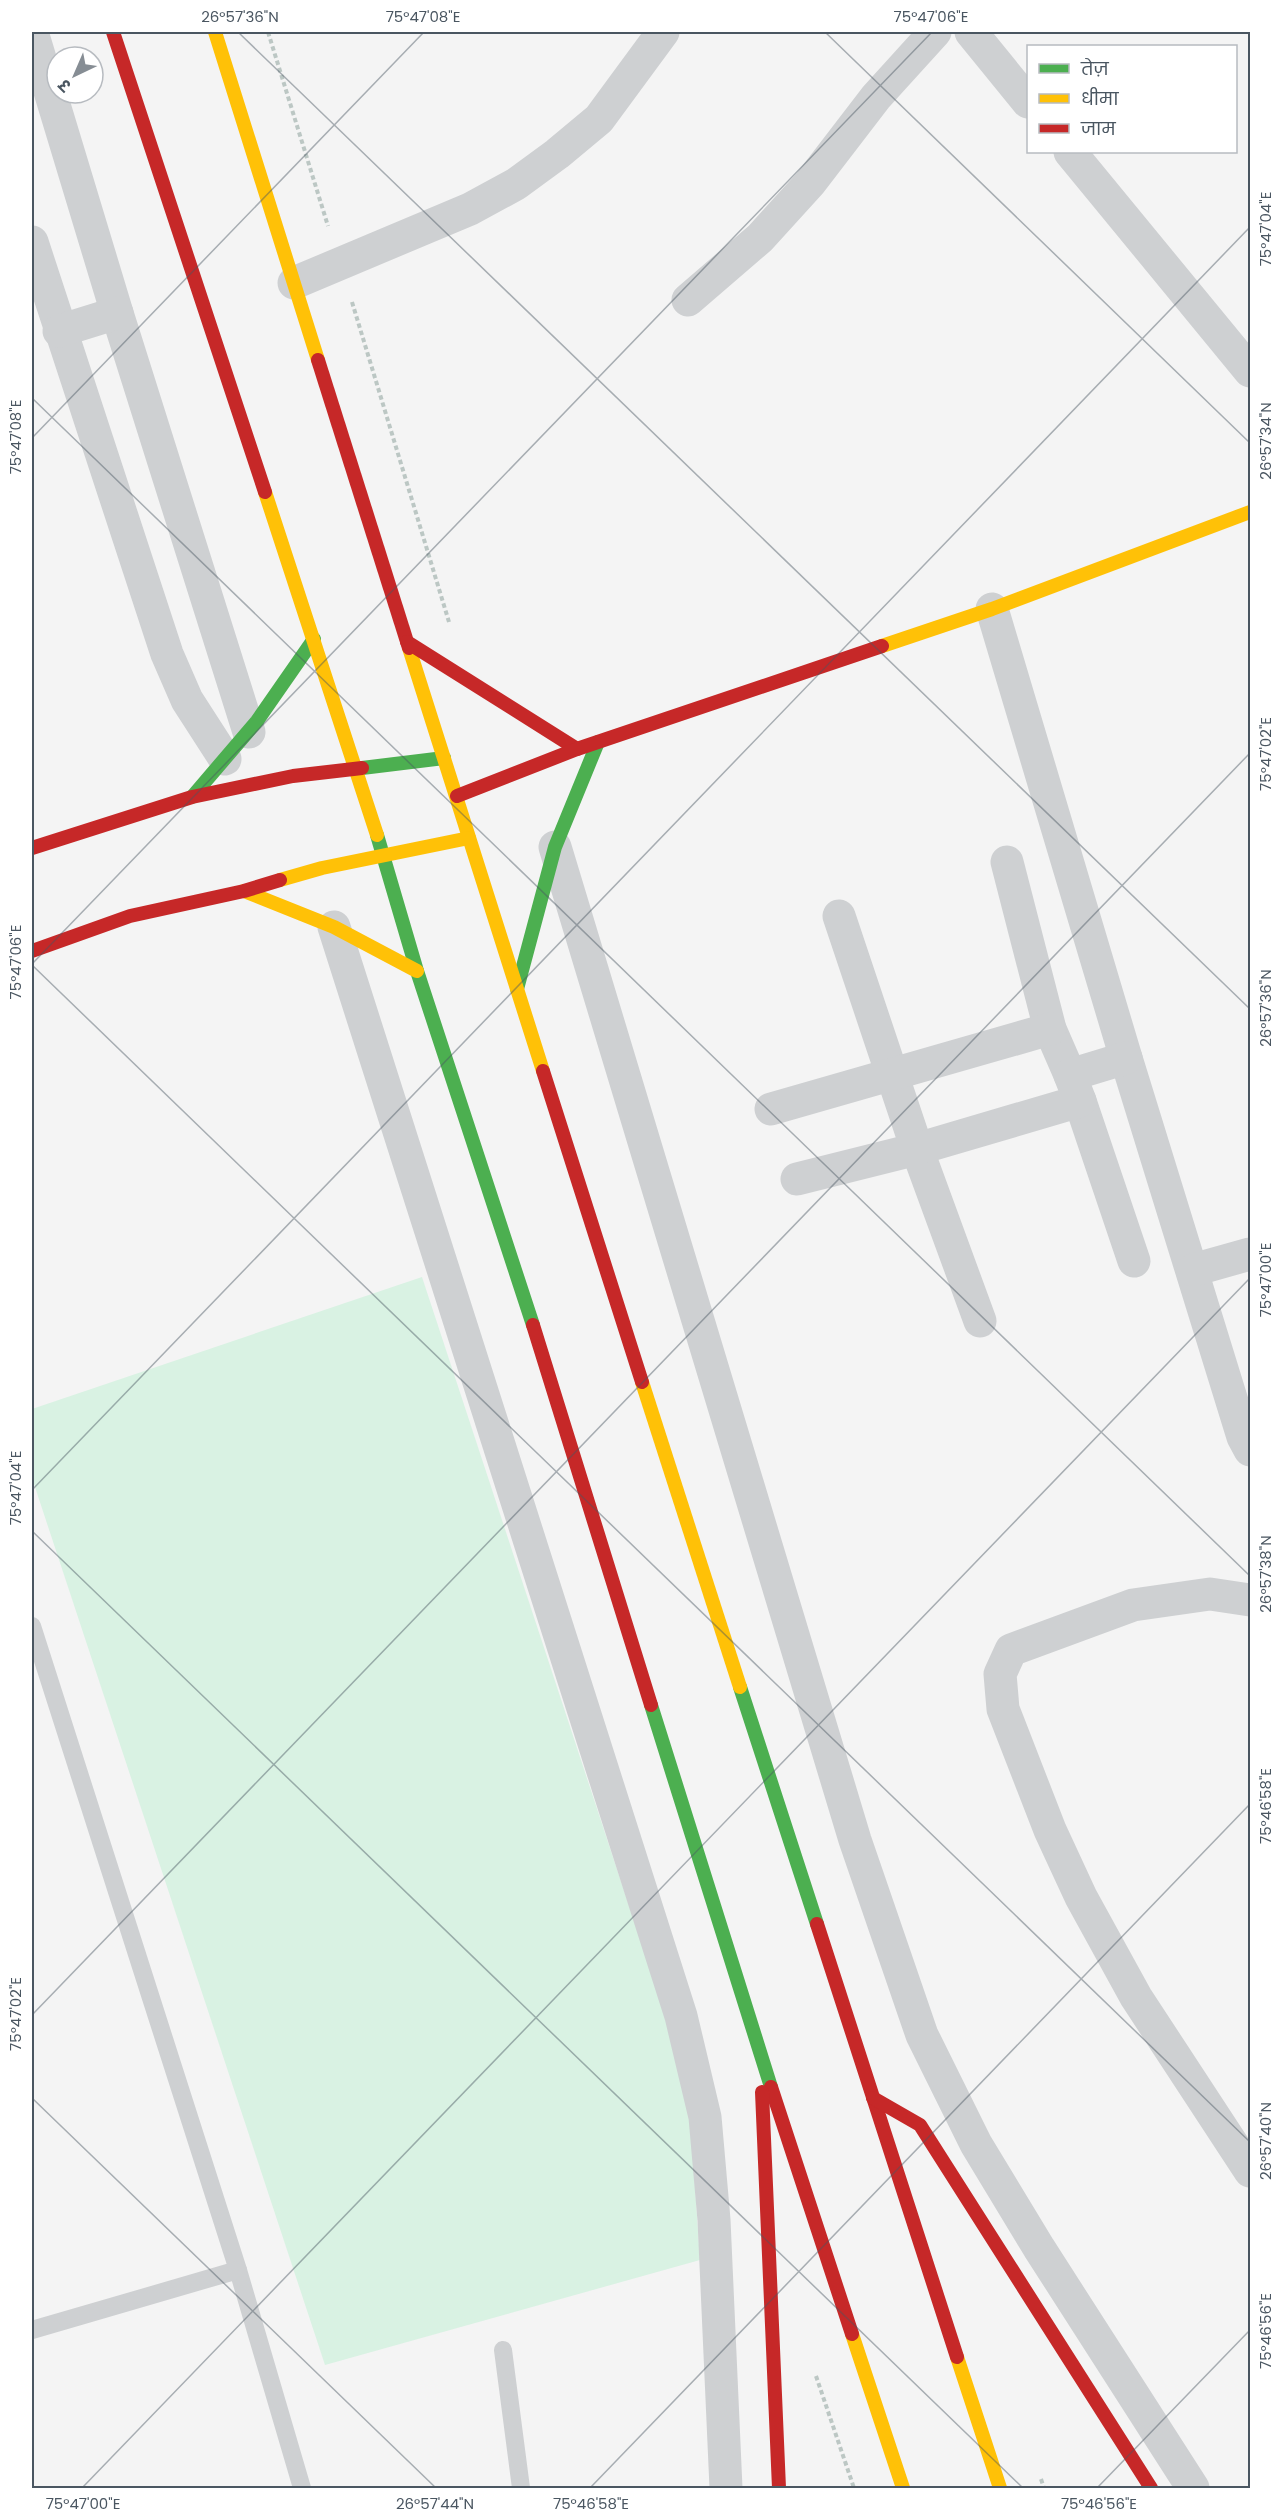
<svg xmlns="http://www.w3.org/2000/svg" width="1282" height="2520" viewBox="0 0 1282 2520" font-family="Poppins,'Noto Sans Devanagari',sans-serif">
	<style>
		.green { fill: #d9f2e3 }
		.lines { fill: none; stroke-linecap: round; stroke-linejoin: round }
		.path { stroke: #bcc7c4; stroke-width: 4; stroke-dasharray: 4.5 3; stroke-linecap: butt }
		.lane { stroke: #ced0d2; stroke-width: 18 }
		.street { stroke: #ced0d2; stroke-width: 33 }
		.fast { stroke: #4caf50; stroke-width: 14 }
		.slow { stroke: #ffc107; stroke-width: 14 }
		.jam { stroke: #c62828; stroke-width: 14 }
		.ticks { fill: none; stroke: #4a5661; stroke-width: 1.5; stroke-opacity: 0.45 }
		.neatline { fill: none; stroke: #4a5661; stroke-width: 2 }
		.ticks-label { font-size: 15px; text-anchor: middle; fill: #4a5661 }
	</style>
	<rect width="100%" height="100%" fill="#f4f4f4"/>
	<path class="green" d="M 422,1277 L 688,2085 L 700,2260 L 325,2365 L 32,1478 L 32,1409 Z"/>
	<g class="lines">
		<g class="path">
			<path d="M 268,32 L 328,226"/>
			<path d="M 352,302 L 449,622"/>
			<path d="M 816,2376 L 854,2488"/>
			<path d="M 1041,2479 L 1044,2488"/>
		</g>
		<g class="lane">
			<path d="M 32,1626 L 238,2270 L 302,2488"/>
			<path d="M 32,2330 L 238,2270"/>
			<path d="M 503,2350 L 521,2488"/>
		</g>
		<g class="street">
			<path d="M 32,32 L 117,313 L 249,732"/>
			<path d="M 971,32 L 1028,102"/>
			<path d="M 1070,152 L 1250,371"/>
			<path d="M 32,242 L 167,654 L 187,700 L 225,759"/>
			<path d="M 294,283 L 470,209 L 516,184 L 557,154 L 599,119 L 663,32"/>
			<path d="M 688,300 L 760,238 L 810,183 L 876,97 L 935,32"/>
			<path d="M 59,331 L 117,313"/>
			<path d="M 992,609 L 1126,1058 L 1243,1437 L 1250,1450"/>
			<path d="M 555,847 L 855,1840 L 922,2035 L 976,2144 L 1039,2248 L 1193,2488"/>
			<path d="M 1007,862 L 1050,1029 L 1070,1075"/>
			<path d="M 839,916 L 917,1149 L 980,1321"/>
			<path d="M 334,927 L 681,2016 L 705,2117 L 714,2220 L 726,2488"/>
			<path d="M 1080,1101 L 1134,1261"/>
			<path d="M 771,1109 L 1050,1029"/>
			<path d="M 797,1179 L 917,1149 L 1080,1101 L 1070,1075 L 1126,1058"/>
			<path d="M 1193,1270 L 1250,1254"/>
			<path d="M 1250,1600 L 1210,1594 L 1133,1605 L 1011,1650 L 1000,1674 L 1003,1709 L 1050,1830 L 1081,1897 L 1136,1997 L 1250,2171"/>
		</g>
		<g class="fast">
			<path d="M 362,768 L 444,758"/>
			<path d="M 192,797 L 257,721 L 314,639"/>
			<path d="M 377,835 L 417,971 L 533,1325"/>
			<path d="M 517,989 L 555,847 L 598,742"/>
			<path d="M 740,1687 L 817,1924"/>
			<path d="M 651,1705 L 771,2087"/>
		</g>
		<g class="slow">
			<path d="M 215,32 L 318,360"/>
			<path d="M 265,492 L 377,835"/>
			<path d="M 882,646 L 992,609 L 1250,512"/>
			<path d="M 409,648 L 543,1071"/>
			<path d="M 280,880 L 322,868 L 469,838"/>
			<path d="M 244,891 L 334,927 L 417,971"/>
			<path d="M 642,1382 L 740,1687"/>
			<path d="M 852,2334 L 903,2488"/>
			<path d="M 957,2357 L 1000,2488"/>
		</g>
		<g class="jam">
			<path d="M 113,32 L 265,492"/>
			<path d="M 318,360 L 409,648"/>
			<path d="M 407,642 L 577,749"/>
			<path d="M 457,796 L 577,749 L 882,646"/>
			<path d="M 32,848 L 192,797 L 293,776 L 362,768"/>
			<path d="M 32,951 L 130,916 L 244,891 L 280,880"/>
			<path d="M 543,1071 L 642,1382"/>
			<path d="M 533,1325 L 651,1705"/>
			<path d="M 817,1924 L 957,2357"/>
			<path d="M 771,2087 L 852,2334"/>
			<path d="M 762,2092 L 779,2488"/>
			<path d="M 873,2098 L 920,2125 L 1151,2488"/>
		</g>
	</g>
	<path class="ticks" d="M 238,32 L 1250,1009M 825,32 L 1250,443M 32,398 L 1250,1576M 32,438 L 424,32M 32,964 L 932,32M 32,965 L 1250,2142M 32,1490 L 1250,227M 32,1531 L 1023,2488M 32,2015 L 1250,753M 32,2098 L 436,2488M 82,2488 L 1250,1278M 590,2488 L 1250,1804M 1097,2488 L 1250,2330"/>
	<rect width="1282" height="2520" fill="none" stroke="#ffffff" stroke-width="66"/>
	<rect x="1027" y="45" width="210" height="108" fill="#ffffff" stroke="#b7bbc0" stroke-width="1.5"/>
	<rect x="1039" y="64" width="30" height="9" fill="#4caf50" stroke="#b7bbc0" stroke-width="1.5"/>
	<text x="1081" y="75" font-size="18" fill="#4a5661">तेज़</text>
	<rect x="1039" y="94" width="30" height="9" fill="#ffc107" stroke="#b7bbc0" stroke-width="1.5"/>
	<text x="1081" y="105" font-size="18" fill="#4a5661">धीमा</text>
	<rect x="1039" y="124" width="30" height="9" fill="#c62828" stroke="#b7bbc0" stroke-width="1.5"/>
	<text x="1081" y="135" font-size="18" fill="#4a5661">जाम</text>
	<g transform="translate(75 75) rotate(224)"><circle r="28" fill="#ffffff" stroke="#b7bbc0" stroke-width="1.5"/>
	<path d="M0-4.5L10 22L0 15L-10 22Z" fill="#868d94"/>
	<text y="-9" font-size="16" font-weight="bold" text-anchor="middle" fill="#4a5661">उ</text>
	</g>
	<rect x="33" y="33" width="1216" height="2454" class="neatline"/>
	<g class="ticks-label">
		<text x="240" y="22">26°57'36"N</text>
		<text x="423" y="22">75°47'08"E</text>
		<text x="931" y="22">75°47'06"E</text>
		<text transform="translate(1266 229) rotate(-90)" y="5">75°47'04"E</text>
		<text transform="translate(16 437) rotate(-90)" y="5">75°47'08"E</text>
		<text transform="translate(1266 441) rotate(-90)" y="5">26°57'34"N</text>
		<text transform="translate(1266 754) rotate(-90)" y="5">75°47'02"E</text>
		<text transform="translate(16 962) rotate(-90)" y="5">75°47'06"E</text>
		<text transform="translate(1266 1008) rotate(-90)" y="5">26°57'36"N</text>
		<text transform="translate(1266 1280) rotate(-90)" y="5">75°47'00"E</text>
		<text transform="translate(16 1488) rotate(-90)" y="5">75°47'04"E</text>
		<text transform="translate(1266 1574) rotate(-90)" y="5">26°57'38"N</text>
		<text transform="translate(1266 1806) rotate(-90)" y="5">75°46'58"E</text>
		<text transform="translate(16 2014) rotate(-90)" y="5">75°47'02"E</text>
		<text transform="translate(1266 2141) rotate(-90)" y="5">26°57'40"N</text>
		<text transform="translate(1266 2331) rotate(-90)" y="5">75°46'56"E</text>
		<text x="83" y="2509">75°47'00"E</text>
		<text x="435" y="2509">26°57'44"N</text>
		<text x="591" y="2509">75°46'58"E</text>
		<text x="1099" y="2509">75°46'56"E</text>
	</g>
</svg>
